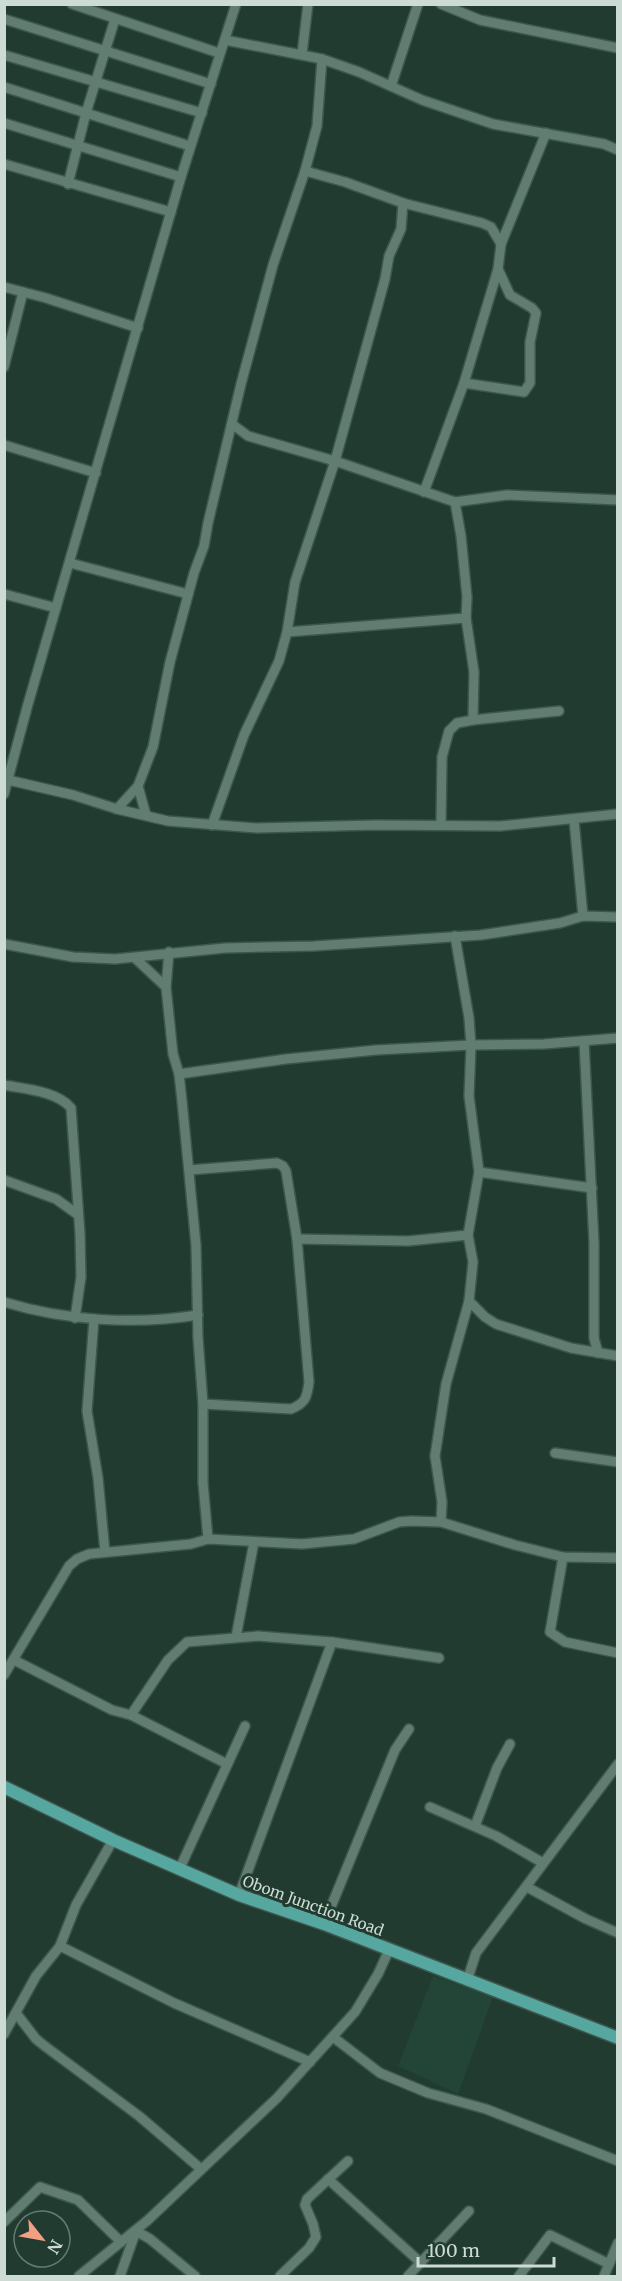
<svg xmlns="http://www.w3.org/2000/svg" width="622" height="2281" viewBox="0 0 622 2281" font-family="Merriweather,serif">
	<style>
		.built { fill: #224537 }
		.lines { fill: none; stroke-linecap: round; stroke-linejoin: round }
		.minor-casing { stroke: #3e564d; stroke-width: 12 }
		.major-casing { stroke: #3e564d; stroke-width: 15 }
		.minor { stroke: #617d71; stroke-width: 9 }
		.major { stroke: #56a79f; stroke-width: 12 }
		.labels { text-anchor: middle; stroke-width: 6; stroke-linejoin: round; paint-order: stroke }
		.street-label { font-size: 15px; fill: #ccdbd4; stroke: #213b30 }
	</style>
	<rect width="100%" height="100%" fill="#213b30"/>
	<path class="built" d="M 433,1976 L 493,1997 L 458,2094 L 398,2066 Z"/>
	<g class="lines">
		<defs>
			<g id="minor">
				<path d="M 72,4 L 219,53"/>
				<path d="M 441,4 L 480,20 L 618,48"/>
				<path d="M 4,19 L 211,84"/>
				<path d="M 225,40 L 322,59 L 359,72 L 422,100 L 493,124 L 604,144 L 618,150"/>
				<path d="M 302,54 L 308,4"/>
				<path d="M 4,55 L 202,113"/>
				<path d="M 322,59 L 317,126 L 305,171 L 345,182 L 403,203 L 482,223 L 491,227 L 501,244 L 498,269 L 464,383 L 424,492"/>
				<path d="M 391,86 L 418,4"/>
				<path d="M 4,87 L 190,146"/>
				<path d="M 4,123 L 181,177"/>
				<path d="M 4,164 L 171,212"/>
				<path d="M 68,184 L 86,113 L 115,19"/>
				<path d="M 501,244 L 546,133"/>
				<path d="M 4,287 L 46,298 L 138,328"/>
				<path d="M 4,367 L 23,292"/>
				<path d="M 464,383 L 524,392 L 530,383 L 530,342 L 536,313 L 532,308 L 510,295 L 498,269"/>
				<path d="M 232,424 L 248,436 L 335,461 L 385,279 L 389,256 L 401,229 L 403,203"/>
				<path d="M 4,445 L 96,473"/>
				<path d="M 455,502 L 461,536 L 467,597 L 466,618 L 474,672 L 473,720"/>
				<path d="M 70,563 L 188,594"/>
				<path d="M 4,594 L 56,608"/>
				<path d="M 287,632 L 466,618"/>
				<path d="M 8,780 L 73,795 L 117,809 L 168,821 L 257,828 L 376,825 L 500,826 L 618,814"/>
				<path d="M 138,786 L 146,815"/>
				<path d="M 4,794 L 28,704 L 181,177 L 236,4"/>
				<path d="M 117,809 L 138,786 L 153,747 L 170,662 L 194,573 L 204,546 L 208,523 L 241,384 L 273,265 L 305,171"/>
				<path d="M 574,820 L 583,916"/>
				<path d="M 441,824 L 442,757 L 449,731 L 457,723 L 473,720 L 559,711"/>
				<path d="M 212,825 L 244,735 L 279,661 L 287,632 L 295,582 L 335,461 L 455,502 L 507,495 L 618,500"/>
				<path d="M 4,944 L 73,957 L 115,959 L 225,948 L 314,946 L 481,935 L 560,923 L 583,916 L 618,917"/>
				<path d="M 169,952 L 166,987 L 173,1054 L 179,1074 L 182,1101 L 196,1245 L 198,1338 L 203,1404 L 203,1483 L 208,1539"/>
				<path d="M 135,958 L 166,987"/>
				<path d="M 584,1041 L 594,1243 L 594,1338 L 598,1353"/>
				<path d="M 179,1074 L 286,1059 L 376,1050 L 471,1045 L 544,1044 L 618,1038"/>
				<path d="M 4,1085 C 25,1089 57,1091 71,1108 L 80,1234 L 81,1277 L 75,1318"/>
				<path d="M 189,1170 L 277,1163 L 283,1166 L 286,1171 L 297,1239 L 309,1382 C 307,1397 306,1403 291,1409 L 203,1404"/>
				<path d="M 479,1172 L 592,1188"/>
				<path d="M 4,1180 L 56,1199 L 77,1214"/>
				<path d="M 297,1239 L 408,1241 L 468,1235"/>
				<path d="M 469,1301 L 485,1317 L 496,1324 L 571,1348 L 618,1356"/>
				<path d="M 4,1302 C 66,1321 135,1325 198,1315"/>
				<path d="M 94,1319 L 87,1411 L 98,1478 L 105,1552"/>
				<path d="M 555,1453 L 618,1462"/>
				<path d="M 441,1522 L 442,1502 L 435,1456 L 446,1384 L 469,1301 L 473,1262 L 468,1235 L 479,1172 L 469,1096 L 471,1045 L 469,1018 L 455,936"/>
				<path d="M 563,1557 L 550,1632 L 565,1642 L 618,1653"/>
				<path d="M 236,1637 L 254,1542"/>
				<path d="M 14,1660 L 112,1710 L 131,1715 L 168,1660 L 187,1642 L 258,1636 L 332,1642 L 439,1658"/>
				<path d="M 4,1675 L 69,1566 L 77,1559 L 89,1554 L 191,1544 L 208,1539 L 302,1544 L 354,1539 L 399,1522 L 411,1521 L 441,1522 L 515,1545 L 563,1557 L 618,1558"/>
				<path d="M 131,1715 L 227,1764"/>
				<path d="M 430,1807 L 496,1836 L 543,1863"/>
				<path d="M 475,1826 L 497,1768 L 510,1744"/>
				<path d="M 179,1870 L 245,1726"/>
				<path d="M 527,1887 L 586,1919 L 618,1933"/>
				<path d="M 239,1895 L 332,1642"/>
				<path d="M 324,1924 L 395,1750 L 409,1729"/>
				<path d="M 60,1946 L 174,2003 L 310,2062"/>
				<path d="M 467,1981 L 476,1953 L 618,1764"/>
				<path d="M 16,2013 L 36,2039 L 46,2047 L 139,2116 L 201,2169"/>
				<path d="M 4,2034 L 36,1976 L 60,1946 L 76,1905 L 113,1840"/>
				<path d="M 333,2037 L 380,2073 L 428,2093 L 486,2109 L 618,2161"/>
				<path d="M 328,2179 L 420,2262"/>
				<path d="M 4,2222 L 40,2187 L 78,2200 L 121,2242"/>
				<path d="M 79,2276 L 148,2220 L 277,2098 L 355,2012 L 378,1974 L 389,1950"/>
				<path d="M 120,2276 L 136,2231 L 150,2239 L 195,2276"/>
				<path d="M 280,2276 L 309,2248 L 316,2237 L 313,2224 L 305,2205 L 307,2199 L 348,2161"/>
				<path d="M 408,2276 L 469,2211"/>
				<path d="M 519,2276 L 550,2235 L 609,2264"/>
				<path d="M 604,2276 L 618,2243"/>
			</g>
			<path id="major" d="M 4,1787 L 113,1840 L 239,1895 L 324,1924 L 618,2038"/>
		</defs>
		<use href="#minor" class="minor-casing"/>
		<use href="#major" class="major-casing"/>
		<use href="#minor" class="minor"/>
		<use href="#major" class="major"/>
	</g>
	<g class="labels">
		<g class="street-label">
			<text transform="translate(313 1906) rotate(20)" y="5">Obom Junction Road</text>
		</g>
	</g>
	<rect width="622" height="2281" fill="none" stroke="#ccdbd4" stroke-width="12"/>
	<g transform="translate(42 2239) rotate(121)"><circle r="28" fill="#213b30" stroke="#657b72" stroke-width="1.5"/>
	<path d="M0-4.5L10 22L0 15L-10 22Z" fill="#f39f84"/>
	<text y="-9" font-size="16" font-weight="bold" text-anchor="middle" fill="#ccdbd4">N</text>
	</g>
	<path d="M418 2257v9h136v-9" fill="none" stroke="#ccdbd4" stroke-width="3"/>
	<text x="427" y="2257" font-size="18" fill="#ccdbd4" stroke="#213b30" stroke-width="4.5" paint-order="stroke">100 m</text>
</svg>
